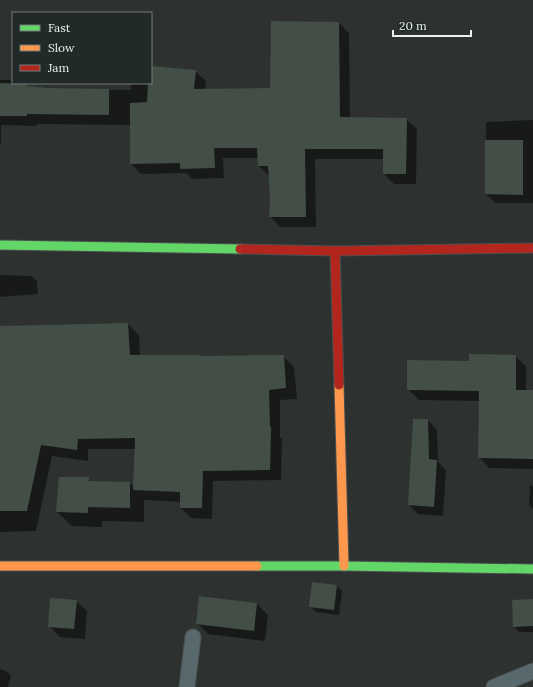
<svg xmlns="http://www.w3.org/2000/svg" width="533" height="687" viewBox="0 0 533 687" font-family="Lora,serif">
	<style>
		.shadow { fill: #0007 }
		.building { fill: #434e46 }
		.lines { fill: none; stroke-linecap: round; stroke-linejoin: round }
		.lane-casing { stroke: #4c504f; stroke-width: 17 }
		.fast-casing { stroke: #4c504f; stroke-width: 11 }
		.slow-casing { stroke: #4c504f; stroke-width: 11 }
		.jam-casing { stroke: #4c504f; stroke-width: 11 }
		.lane { stroke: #58696d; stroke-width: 15 }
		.fast { stroke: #63d668; stroke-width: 9 }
		.slow { stroke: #ff974d; stroke-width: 9 }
		.jam { stroke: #b3261e; stroke-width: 9 }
	</style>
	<rect width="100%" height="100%" fill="#2d3231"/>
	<g class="shadow">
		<path d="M 339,23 L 349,33 L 350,118 L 406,119 L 417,129 L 416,184 L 394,184 L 384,174 L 384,159 L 315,159 L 316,227 L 280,227 L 270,216 L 271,200 L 269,176 L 259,166 L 258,158 L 223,158 L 224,178 L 192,179 L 186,173 L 141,174 L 131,164 L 131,125 L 37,124 L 37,126 L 1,125 L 1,144 L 0,144 L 0,80 L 10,80 L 14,84 L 27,85 L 29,87 L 47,89 L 131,90 L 131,83 L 151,83 L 151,67 L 195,71 L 206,81 L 205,89 L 271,89 Z"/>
		<path d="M 533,120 L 533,203 L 495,203 L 486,194 L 486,122 Z"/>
		<path d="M 0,275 L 32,276 L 37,281 L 38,294 L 0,297 Z"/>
		<path d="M 128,324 L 139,335 L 140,356 L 283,356 L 294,367 L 297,399 L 280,400 L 280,437 L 282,439 L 281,480 L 213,481 L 212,519 L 191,518 L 181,508 L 181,502 L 144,500 L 144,522 L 102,521 L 102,527 L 72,526 L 57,512 L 88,478 L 92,482 L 130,483 L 134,487 L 136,449 L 88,449 L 88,461 L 52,456 L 36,531 L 1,532 L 0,531 L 0,327 Z"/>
		<path d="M 515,356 L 526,366 L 526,391 L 533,391 L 533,469 L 489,468 L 479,457 L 480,401 L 419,400 L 408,389 L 470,362 Z"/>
		<path d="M 428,420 L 437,430 L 438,462 L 446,470 L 443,516 L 418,514 L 409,505 Z"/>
		<path d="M 530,485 L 533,486 L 533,509 L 529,505 Z"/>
		<path d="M 336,585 L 342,591 L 339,615 L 316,612 L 310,606 Z"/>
		<path d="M 200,597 L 257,604 L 268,615 L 265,641 L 208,634 L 197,623 Z"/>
		<path d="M 533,600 L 533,632 L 519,632 L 514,627 Z"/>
		<path d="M 76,601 L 87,611 L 85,639 L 60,637 L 49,626 Z"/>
		<path d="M 0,669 L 6,671 L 11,676 L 8,687 L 0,687 Z"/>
	</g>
	<g class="building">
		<path d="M 271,21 L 339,22 L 340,117 L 407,118 L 406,174 L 383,174 L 383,149 L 305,149 L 306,217 L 269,217 L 270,200 L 268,166 L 258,166 L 257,148 L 214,148 L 215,168 L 180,169 L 180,163 L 130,164 L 130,103 L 147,102 L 148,83 L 151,83 L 151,66 L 196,70 L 194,89 L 270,88 Z"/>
		<path d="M 0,83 L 27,84 L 27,86 L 47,88 L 109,89 L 109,115 L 27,114 L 27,116 L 0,116 Z"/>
		<path d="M 485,140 L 523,140 L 523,195 L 485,194 Z"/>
		<path d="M 128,323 L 130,355 L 201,355 L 201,356 L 284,355 L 286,388 L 269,390 L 270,427 L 271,427 L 270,470 L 203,471 L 202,508 L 180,508 L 180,492 L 133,490 L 135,438 L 78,439 L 77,450 L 41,445 L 27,511 L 0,511 L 0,326 Z"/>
		<path d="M 469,354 L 516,355 L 516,390 L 533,390 L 533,459 L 478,458 L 479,391 L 407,390 L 407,360 L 469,361 Z"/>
		<path d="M 413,419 L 428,419 L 429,459 L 437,460 L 434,507 L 408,505 Z"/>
		<path d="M 59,477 L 89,477 L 89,481 L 130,482 L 130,508 L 88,507 L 88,513 L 56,512 Z"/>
		<path d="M 312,582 L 337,585 L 334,610 L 309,607 Z"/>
		<path d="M 199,596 L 257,603 L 254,631 L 196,624 Z"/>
		<path d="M 50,598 L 77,600 L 74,629 L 48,627 Z"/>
		<path d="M 533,599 L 533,626 L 513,627 L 512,600 Z"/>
	</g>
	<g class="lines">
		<defs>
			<g id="lane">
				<path d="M 187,687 L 193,637"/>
				<path d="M 494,687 L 533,671"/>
			</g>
			<g id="fast">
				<path d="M 0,245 L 240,249"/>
				<path d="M 257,566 L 344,566 L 533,569"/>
			</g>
			<g id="slow">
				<path d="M 339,385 L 344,566"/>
				<path d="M 0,566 L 257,566"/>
			</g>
			<g id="jam">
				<path d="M 240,249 L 335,251 L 533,248"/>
				<path d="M 335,251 L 339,385"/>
			</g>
		</defs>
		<use href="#lane" class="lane-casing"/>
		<use href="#fast" class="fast-casing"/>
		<use href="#slow" class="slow-casing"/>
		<use href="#jam" class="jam-casing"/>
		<use href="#lane" class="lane"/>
		<use href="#fast" class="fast"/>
		<use href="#slow" class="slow"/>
		<use href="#jam" class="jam"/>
	</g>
	<rect x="12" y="12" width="140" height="72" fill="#212a28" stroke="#727a78"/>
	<rect x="20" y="25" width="20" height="6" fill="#63d668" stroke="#727a78"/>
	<text x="48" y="32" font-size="12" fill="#ebf1f0">Fast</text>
	<rect x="20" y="45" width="20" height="6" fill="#ff974d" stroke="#727a78"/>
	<text x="48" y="52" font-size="12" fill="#ebf1f0">Slow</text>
	<rect x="20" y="65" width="20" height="6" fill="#b3261e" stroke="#727a78"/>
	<text x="48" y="72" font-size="12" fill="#ebf1f0">Jam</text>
	<path d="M393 30v6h78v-6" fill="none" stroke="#ebf1f0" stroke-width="2"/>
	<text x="399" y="30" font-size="12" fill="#ebf1f0" stroke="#212a28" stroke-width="3" paint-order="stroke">20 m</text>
</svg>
